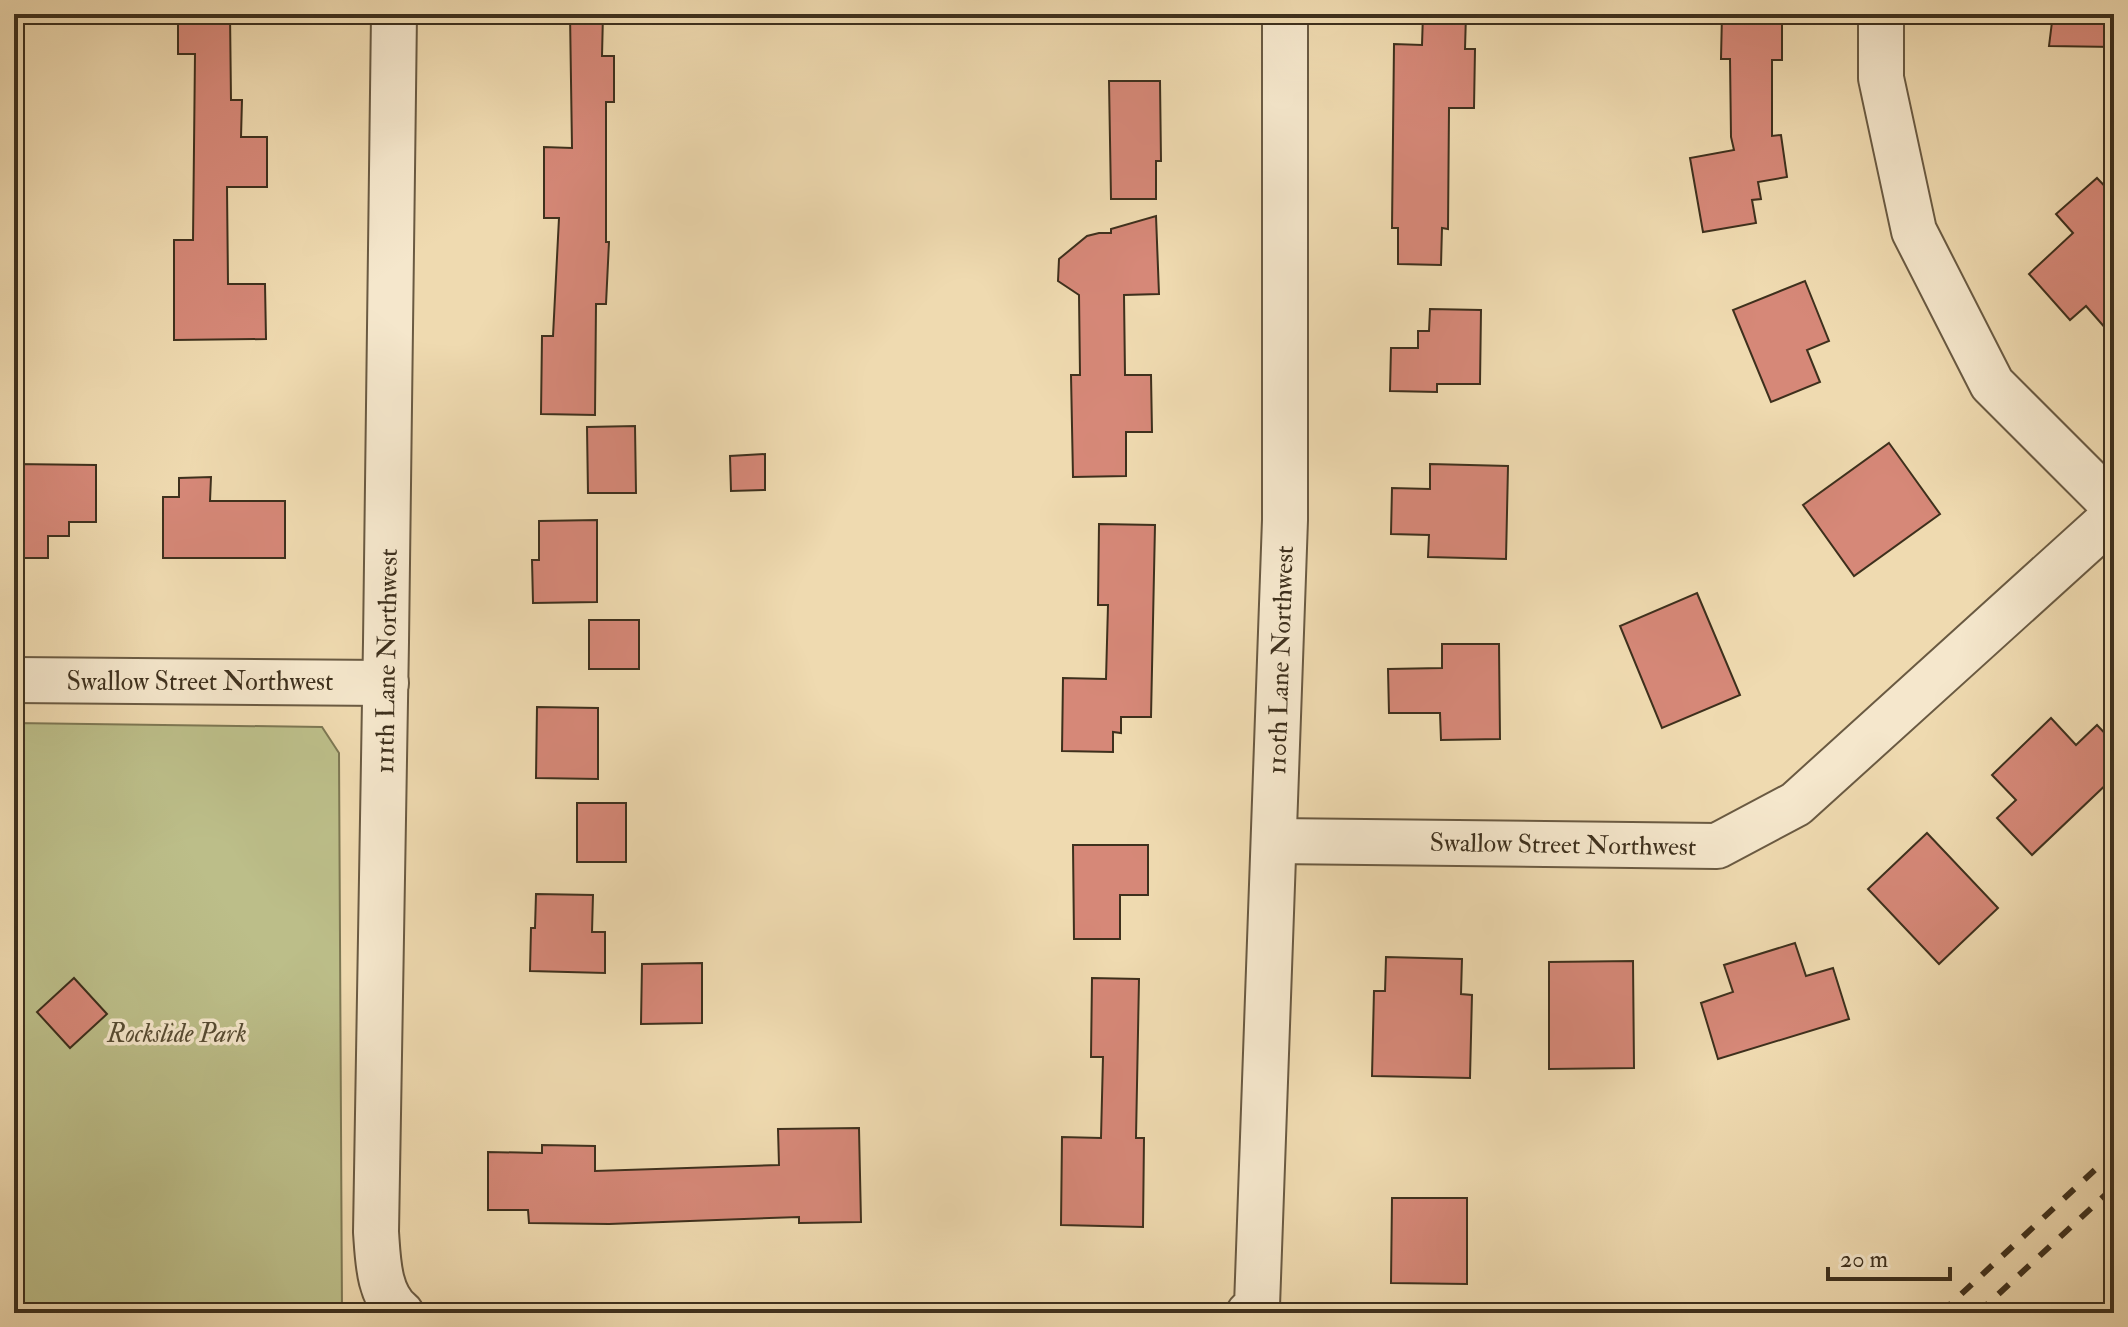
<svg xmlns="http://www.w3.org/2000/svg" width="2128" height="1327" viewBox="0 0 2128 1327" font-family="'IM FELL Double Pica',serif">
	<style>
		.green { fill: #bcbe89; stroke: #7d7753; stroke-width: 2 }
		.building { fill: #d68878; stroke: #3e301d; stroke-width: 2 }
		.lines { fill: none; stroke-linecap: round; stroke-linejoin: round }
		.street-casing { stroke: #6a5a42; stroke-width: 48 }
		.street { stroke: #f5e7cc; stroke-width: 44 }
		.rail { stroke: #3e301d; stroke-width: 6; stroke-dasharray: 14 14; stroke-linecap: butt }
		.labels { text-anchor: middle; stroke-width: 7; stroke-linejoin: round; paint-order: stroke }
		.street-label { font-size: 26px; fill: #3e301d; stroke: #f5e7cc }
		.park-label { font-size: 26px; font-style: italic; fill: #574c33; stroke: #f5e7cc }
	</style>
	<rect width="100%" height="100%" fill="#efdab0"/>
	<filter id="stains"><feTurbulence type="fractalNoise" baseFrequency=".0025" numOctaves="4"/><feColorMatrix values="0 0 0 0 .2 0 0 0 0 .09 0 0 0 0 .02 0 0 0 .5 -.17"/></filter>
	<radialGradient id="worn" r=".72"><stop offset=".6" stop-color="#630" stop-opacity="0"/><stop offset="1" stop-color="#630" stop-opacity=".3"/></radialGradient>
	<path class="green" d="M 14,723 L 322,727 L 339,753 L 342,1313 L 14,1313 Z"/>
	<g class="building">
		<path d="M 178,14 L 230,14 L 231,100 L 242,100 L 241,137 L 267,137 L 267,187 L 227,187 L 228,284 L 265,284 L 266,339 L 174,340 L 174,240 L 193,240 L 195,54 L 178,54 Z"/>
		<path d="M 570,14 L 603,14 L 602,56 L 614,56 L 614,102 L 606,102 L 606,242 L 609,242 L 606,304 L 596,304 L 595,415 L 541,414 L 542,336 L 553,336 L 559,218 L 544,218 L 544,147 L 572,148 Z"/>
		<path d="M 1423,14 L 1466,14 L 1465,49 L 1475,49 L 1474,108 L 1449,108 L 1448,229 L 1442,228 L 1441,265 L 1398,264 L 1398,228 L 1392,228 L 1394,44 L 1422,45 Z"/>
		<path d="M 1722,14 L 1782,14 L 1782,60 L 1772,60 L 1772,136 L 1781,135 L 1787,177 L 1758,182 L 1761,199 L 1752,200 L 1756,223 L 1703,232 L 1690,158 L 1734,150 L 1731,137 L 1730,59 L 1721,59 Z"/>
		<path d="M 2053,14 L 2114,14 L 2114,47 L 2049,46 Z"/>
		<path d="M 1109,81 L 1160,81 L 1161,161 L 1156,161 L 1156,199 L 1111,199 Z"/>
		<path d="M 2097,178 L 2114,196 L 2114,338 L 2086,306 L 2070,320 L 2029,274 L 2073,233 L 2056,214 Z"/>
		<path d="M 1156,216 L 1159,294 L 1124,295 L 1125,375 L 1151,375 L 1152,432 L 1126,432 L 1126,476 L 1073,477 L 1071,375 L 1080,375 L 1079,295 L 1058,281 L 1059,259 L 1087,236 L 1099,233 L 1111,233 L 1111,229 Z"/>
		<path d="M 1805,281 L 1829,341 L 1807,350 L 1820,382 L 1771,402 L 1733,310 Z"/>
		<path d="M 1430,309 L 1481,310 L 1480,384 L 1437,384 L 1437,392 L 1390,391 L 1391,348 L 1418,348 L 1418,331 L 1429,331 Z"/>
		<path d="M 635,426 L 636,493 L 588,493 L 587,427 Z"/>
		<path d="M 1889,443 L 1940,514 L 1854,576 L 1803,505 Z"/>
		<path d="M 765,454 L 765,490 L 731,491 L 730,456 Z"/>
		<path d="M 14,464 L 96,465 L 96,522 L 69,522 L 69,536 L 48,536 L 48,558 L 14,558 Z"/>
		<path d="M 1430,464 L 1508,466 L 1506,559 L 1428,557 L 1429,535 L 1391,534 L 1392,488 L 1430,489 Z"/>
		<path d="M 211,477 L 210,501 L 285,501 L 285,558 L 163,558 L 163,497 L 179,497 L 179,478 Z"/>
		<path d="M 597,520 L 597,602 L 533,603 L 532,560 L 539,560 L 539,521 Z"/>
		<path d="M 1099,524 L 1155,525 L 1151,717 L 1121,717 L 1121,733 L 1113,732 L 1113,752 L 1062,751 L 1063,678 L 1106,679 L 1108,605 L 1098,605 Z"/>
		<path d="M 1697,593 L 1740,695 L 1662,728 L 1620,626 Z"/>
		<rect x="589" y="620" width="50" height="49"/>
		<path d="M 1442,644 L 1499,644 L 1500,739 L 1441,740 L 1440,713 L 1389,713 L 1388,669 L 1442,668 Z"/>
		<path d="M 537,707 L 598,708 L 598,779 L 536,778 Z"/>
		<path d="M 2051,718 L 2076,745 L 2097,725 L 2114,743 L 2114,777 L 2032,855 L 1997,818 L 2016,800 L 1992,775 Z"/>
		<rect x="577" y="803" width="49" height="59"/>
		<path d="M 1927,833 L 1998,908 L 1939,964 L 1868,889 Z"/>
		<path d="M 1073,845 L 1148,845 L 1148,895 L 1120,895 L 1120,939 L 1074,939 Z"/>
		<path d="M 536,894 L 593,895 L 592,932 L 605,932 L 605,973 L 530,971 L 531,928 L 535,928 Z"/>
		<path d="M 1795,943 L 1806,976 L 1833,968 L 1849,1019 L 1718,1059 L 1701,1003 L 1733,992 L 1724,965 Z"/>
		<path d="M 1386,957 L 1462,959 L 1461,994 L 1472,995 L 1470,1078 L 1372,1076 L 1374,991 L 1385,991 Z"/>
		<path d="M 1633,961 L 1634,1068 L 1549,1069 L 1549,962 Z"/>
		<path d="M 702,963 L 702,1023 L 641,1024 L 642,964 Z"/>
		<path d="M 74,978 L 107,1014 L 70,1048 L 37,1012 Z"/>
		<path d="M 1092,978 L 1139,979 L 1136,1138 L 1144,1138 L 1143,1227 L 1061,1225 L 1062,1137 L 1101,1138 L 1103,1057 L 1091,1057 Z"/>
		<path d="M 859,1128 L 861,1222 L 799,1223 L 799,1217 L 609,1224 L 529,1223 L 528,1210 L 488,1210 L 488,1152 L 542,1153 L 542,1145 L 595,1146 L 595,1171 L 779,1165 L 778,1129 Z"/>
		<path d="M 1392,1198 L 1467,1198 L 1467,1284 L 1391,1283 Z"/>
	</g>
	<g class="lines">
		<defs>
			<g id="street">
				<path d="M 394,14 L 386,642 L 376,1232 C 378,1259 378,1295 401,1313"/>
				<path d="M 1881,14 L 1881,78 L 1914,231 L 1992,384 L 2114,506"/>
				<path d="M 14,680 L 386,683"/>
				<path d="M 1274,841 L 1717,846 L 1796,804 L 2114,516"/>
				<path d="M 1249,1313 L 1257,1306 L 1285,520 L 1285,14"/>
			</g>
		</defs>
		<use href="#street" class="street-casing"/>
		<use href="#street" class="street"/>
		<g class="rail">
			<path d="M 1941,1313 L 2114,1152"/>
			<path d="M 1978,1313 L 2114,1187"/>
		</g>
	</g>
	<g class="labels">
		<g class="street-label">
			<text transform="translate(1280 660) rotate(-88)" y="9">110th Lane Northwest</text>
			<text transform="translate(386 661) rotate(-89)" y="9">111th Lane Northwest</text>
			<text x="200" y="690">Swallow Street Northwest</text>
			<text transform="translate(1563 844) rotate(1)" y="9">Swallow Street Northwest</text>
		</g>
		<g class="park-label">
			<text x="177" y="1042">Rockslide Park</text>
		</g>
	</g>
	<rect width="2128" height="1327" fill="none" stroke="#efdab0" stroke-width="48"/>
	<rect x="16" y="16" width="2096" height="1295" fill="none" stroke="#3e301d" stroke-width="4"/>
	<rect x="24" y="24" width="2080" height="1279" fill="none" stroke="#3e301d" stroke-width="2"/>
	<path d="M1828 1267v12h122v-12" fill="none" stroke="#3e301d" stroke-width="4"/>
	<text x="1840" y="1267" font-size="24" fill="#3e301d" stroke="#f5e7cc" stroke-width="6" paint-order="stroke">20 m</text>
	<rect width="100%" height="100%" filter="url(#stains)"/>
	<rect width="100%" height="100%" fill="url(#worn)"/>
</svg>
